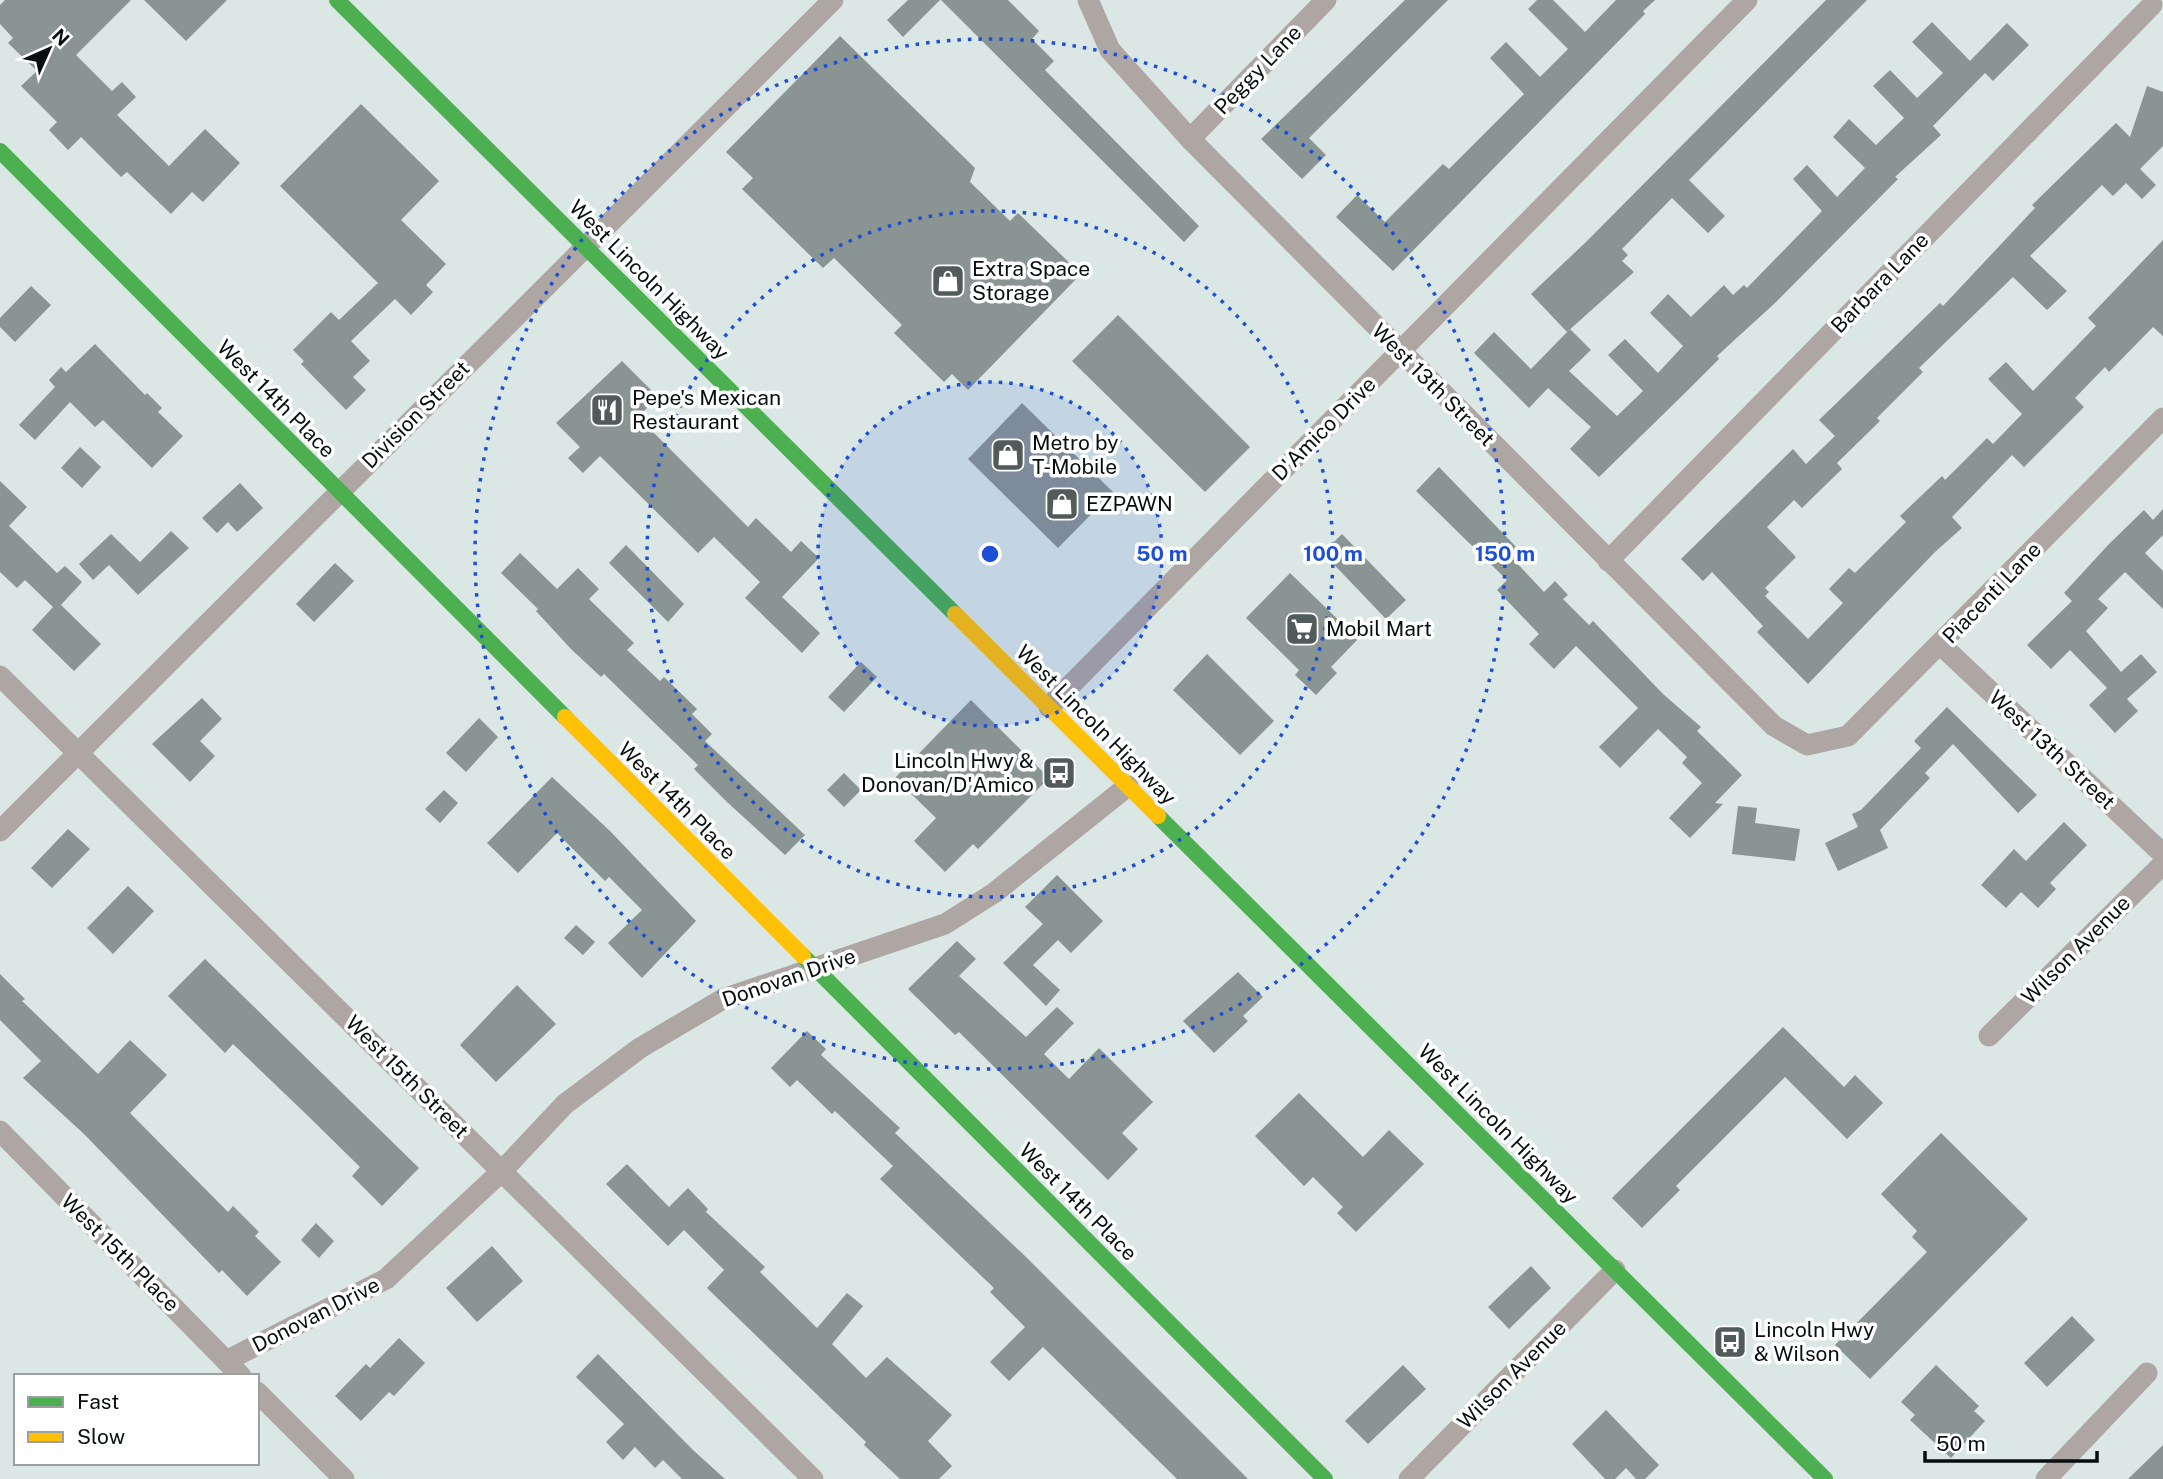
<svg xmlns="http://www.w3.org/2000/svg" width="2163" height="1479" viewBox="0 0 2163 1479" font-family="'Public Sans',sans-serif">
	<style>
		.building { fill: #8a9492 }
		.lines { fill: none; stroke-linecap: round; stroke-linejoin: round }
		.street { stroke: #aea6a3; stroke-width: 21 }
		.fast { stroke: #4caf50; stroke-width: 16 }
		.slow { stroke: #ffc107; stroke-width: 16 }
		.ring { fill: none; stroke: #1d4ed8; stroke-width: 3.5; stroke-dasharray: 3.5 7 }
		.labels { text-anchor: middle; stroke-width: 7; stroke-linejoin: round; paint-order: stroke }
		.street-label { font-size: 21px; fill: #070f0e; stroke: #fff }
		.poi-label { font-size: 21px; fill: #070f0e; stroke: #fff; text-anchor: start }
		.centre { fill: #1d4ed8; stroke: #fff; stroke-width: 3.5 }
		.ring-label { font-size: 21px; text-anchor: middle; font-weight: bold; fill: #1d4ed8; stroke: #fff; stroke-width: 7; stroke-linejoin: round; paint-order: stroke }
	</style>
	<rect width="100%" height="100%" fill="#dae7e4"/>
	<g class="building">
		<path d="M 5,0 L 131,0 L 76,55 L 112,91 L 122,82 L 136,97 L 117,115 L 169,166 L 205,129 L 240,163 L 203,202 L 192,192 L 171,214 L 127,172 L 121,177 L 81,137 L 68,150 L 49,130 L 57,122 L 21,86 L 37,71 L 8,43 L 13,38 L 0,24 L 0,5 Z"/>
		<path d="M 144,0 L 227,0 L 186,41 Z"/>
		<path d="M 908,0 L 940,0 L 903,37 L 887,20 Z"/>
		<path d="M 941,0 L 1008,0 L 1039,31 L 1032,39 L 1054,61 L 1045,70 L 1199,226 L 1184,242 Z"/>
		<path d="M 1405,0 L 1448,0 L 1309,138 L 1326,155 L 1302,179 L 1261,139 Z"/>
		<path d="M 1537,0 L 1553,0 L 1585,32 L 1616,0 L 1655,0 L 1643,11 L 1645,14 L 1393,271 L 1336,217 L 1357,195 L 1385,222 L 1443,164 L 1449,169 L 1524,94 L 1490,58 L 1506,42 L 1540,77 L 1568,49 L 1528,9 Z"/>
		<path d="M 1826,0 L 1867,0 L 1689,180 L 1725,216 L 1708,233 L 1672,198 L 1622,249 L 1628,255 L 1622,261 L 1634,272 L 1567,332 L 1531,294 L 1587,241 Z"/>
		<path d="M 1932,22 L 1970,61 L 2007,23 L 2029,45 L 1993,81 L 1985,73 L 1933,126 L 1941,135 L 1895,177 L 1898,179 L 1775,303 L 1717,356 L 1719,359 L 1686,392 L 1599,477 L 1570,449 L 1591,427 L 1548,388 L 1529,408 L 1474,353 L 1494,332 L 1531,369 L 1570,329 L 1591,350 L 1569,371 L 1617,416 L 1643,391 L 1608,355 L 1625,339 L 1658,373 L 1683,346 L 1650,313 L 1668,294 L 1691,317 L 1724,285 L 1733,295 L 1744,285 L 1747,288 L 1822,211 L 1793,179 L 1807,165 L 1837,197 L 1865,168 L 1833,137 L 1849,119 L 1876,145 L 1904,118 L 1873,86 L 1890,70 L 1917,98 L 1943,73 L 1912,42 Z"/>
		<path d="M 840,36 L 975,168 L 970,182 L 1010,221 L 1018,213 L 1081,274 L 968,390 L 952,374 L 944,382 L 894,333 L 902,325 L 834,258 L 823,268 L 742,189 L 753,178 L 726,152 Z"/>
		<path d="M 2147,86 L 2163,92 L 2163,146 L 2140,169 L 2156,185 L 2142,199 L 2126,183 L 2113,196 L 2102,185 L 2030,256 L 2067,291 L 2047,310 L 2013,277 L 1919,368 L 1923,372 L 1877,418 L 1880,421 L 1837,463 L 1842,469 L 1802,508 L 1794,500 L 1767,527 L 1796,557 L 1765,588 L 1769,592 L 1765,596 L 1808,639 L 1843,603 L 1829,589 L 1849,568 L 1855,573 L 1906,522 L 1900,516 L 1942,476 L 1945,480 L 1987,438 L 1993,444 L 2022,414 L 1988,379 L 2006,362 L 2033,391 L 2096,326 L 2088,318 L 2163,240 L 2163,336 L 2153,327 L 2109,372 L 2105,367 L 2075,398 L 2084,407 L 2024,467 L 2012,455 L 1952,517 L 1962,528 L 1935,552 L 1808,684 L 1757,632 L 1763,626 L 1712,572 L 1703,581 L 1681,559 L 1793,449 L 1806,464 L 1835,436 L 1819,420 L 1940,303 L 1943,306 L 2035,208 L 2032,205 L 2116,123 L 2130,137 Z"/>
		<path d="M 361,104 L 439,181 L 401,220 L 446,264 L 426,285 L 433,292 L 411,315 L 395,299 L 351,341 L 370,361 L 353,377 L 366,390 L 346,410 L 301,364 L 304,361 L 293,350 L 331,312 L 339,320 L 378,283 L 280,186 Z"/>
		<path d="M 31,286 L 51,305 L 15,342 L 0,327 L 0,318 Z"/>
		<path d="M 1118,315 L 1250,447 L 1205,492 L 1072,361 Z"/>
		<path d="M 95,344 L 145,395 L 147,393 L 162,408 L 158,412 L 183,436 L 152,468 L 103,420 L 95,427 L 70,402 L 35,440 L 19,425 L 55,387 L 49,380 L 61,367 L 66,372 Z"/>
		<path d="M 622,361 L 658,397 L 638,417 L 748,527 L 756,518 L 791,552 L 801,541 L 819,558 L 782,597 L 820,633 L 802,653 L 745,598 L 760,582 L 714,537 L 698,553 L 600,456 L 583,473 L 568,458 L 580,447 L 556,423 Z"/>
		<path d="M 1022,403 L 1113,492 L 1058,548 L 968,459 Z"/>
		<path d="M 80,447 L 101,467 L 82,488 L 61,468 Z"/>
		<path d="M 1439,467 L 1521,552 L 1513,559 L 1544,592 L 1555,581 L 1568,595 L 1563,599 L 1589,625 L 1593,621 L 1663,694 L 1701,727 L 1697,731 L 1742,775 L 1715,803 L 1723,804 L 1690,838 L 1669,818 L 1702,783 L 1682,763 L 1687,757 L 1658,729 L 1620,768 L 1599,747 L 1638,708 L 1576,646 L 1554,669 L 1529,644 L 1539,634 L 1497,590 L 1507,580 L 1416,491 Z"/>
		<path d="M 0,481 L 27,507 L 9,526 L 57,573 L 65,566 L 82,582 L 61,605 L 101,644 L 74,671 L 32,630 L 53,607 L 25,580 L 17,588 L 0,572 Z"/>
		<path d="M 240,483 L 263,508 L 237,532 L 228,522 L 217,533 L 202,518 Z"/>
		<path d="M 2163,509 L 2163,535 L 2145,553 L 2163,571 L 2163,609 L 2125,572 L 2098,599 L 2108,608 L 2086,631 L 2121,672 L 2141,654 L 2157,672 L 2127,699 L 2138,711 L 2115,733 L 2089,705 L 2107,688 L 2070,650 L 2051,669 L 2027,645 L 2072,601 L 2064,593 L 2108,545 L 2144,510 L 2153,520 Z"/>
		<path d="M 171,531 L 189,548 L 138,595 L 109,565 L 93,580 L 79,564 L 111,534 L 140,562 Z"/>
		<path d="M 1342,534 L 1406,600 L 1386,619 L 1323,553 Z"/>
		<path d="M 626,545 L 684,604 L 668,622 L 609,563 Z"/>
		<path d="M 520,553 L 557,589 L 578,568 L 599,589 L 589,599 L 634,643 L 627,650 L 660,681 L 664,677 L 697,709 L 692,714 L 712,734 L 705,741 L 805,835 L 785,855 L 727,802 L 694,769 L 698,765 L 604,674 L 601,677 L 571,649 L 536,611 L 538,609 L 501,573 Z"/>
		<path d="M 335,563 L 354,581 L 314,622 L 296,604 Z"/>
		<path d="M 1290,573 L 1358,639 L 1331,667 L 1337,673 L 1316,695 L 1295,675 L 1299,670 L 1246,618 Z"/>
		<path d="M 1207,654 L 1274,721 L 1240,755 L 1173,690 Z"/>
		<path d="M 861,662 L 877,677 L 844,712 L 828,697 Z"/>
		<path d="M 202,698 L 222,719 L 200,741 L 215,756 L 190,782 L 152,744 Z"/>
		<path d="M 971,700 L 1049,778 L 978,849 L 973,844 L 945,872 L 914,841 L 936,818 L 895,778 Z"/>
		<path d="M 1947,707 L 2037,795 L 2018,813 L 1953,744 L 1925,773 L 1930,778 L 1880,830 L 1888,848 L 1838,871 L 1825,843 L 1858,827 L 1852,814 L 1861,810 L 1921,748 L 1914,741 Z"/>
		<path d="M 479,718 L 498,737 L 466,772 L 446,753 Z"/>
		<path d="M 844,773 L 861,790 L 844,807 L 827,790 Z"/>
		<path d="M 552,777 L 610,831 L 696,921 L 642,978 L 608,943 L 642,910 L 609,877 L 605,881 L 557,833 L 518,873 L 487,843 Z"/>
		<path d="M 444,790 L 458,803 L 440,823 L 425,809 Z"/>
		<path d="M 1738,806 L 1757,808 L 1755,823 L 1800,829 L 1795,861 L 1732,854 Z"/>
		<path d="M 2064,822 L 2087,845 L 2050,883 L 2056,889 L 2038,908 L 2021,892 L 2006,908 L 1981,885 L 2014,849 L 2026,861 Z"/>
		<path d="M 68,829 L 90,849 L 52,888 L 31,868 Z"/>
		<path d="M 1057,875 L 1103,921 L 1071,953 L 1058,940 L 1033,965 L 1060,990 L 1046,1006 L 1003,963 L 1043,924 L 1025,907 Z"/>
		<path d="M 128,886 L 154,911 L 113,954 L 87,928 Z"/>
		<path d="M 576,925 L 595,942 L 583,955 L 564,938 Z"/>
		<path d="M 957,941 L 976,959 L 959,976 L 1026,1037 L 1057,1007 L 1074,1023 L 1044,1054 L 1069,1079 L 1099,1048 L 1153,1102 L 1122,1133 L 1138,1149 L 1108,1180 L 959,1032 L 955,1035 L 908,989 Z"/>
		<path d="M 205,959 L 419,1168 L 382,1206 L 352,1176 L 360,1167 L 307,1115 L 233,1044 L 225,1053 L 168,996 Z"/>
		<path d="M 1238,972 L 1263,997 L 1243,1016 L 1248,1021 L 1214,1053 L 1183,1021 Z"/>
		<path d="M 0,974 L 25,999 L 22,1001 L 98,1074 L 130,1040 L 167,1075 L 130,1113 L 228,1212 L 233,1206 L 259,1232 L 255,1236 L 281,1262 L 247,1296 L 222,1270 L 219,1273 L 84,1134 L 23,1078 L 41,1061 L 0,1020 Z"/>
		<path d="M 517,985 L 556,1024 L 496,1082 L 460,1045 Z"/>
		<path d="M 1783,1027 L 1844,1087 L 1855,1075 L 1883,1103 L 1847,1139 L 1785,1077 L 1676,1186 L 1680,1190 L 1642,1228 L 1612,1198 Z"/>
		<path d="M 807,1031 L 826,1049 L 821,1055 L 900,1128 L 895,1133 L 1025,1256 L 1248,1479 L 1177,1479 L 1043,1347 L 1009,1381 L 990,1362 L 1025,1327 L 990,1292 L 994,1288 L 880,1179 L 893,1166 L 835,1111 L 832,1114 L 797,1080 L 790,1087 L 771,1068 Z"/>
		<path d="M 1299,1093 L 1363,1157 L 1389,1130 L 1424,1164 L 1356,1232 L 1337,1213 L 1343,1207 L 1313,1177 L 1304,1186 L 1255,1136 Z"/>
		<path d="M 1941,1133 L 2028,1219 L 1870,1379 L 1835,1345 L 1927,1252 L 1912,1237 L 1917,1231 L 1881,1194 Z"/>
		<path d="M 627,1164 L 669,1207 L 688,1188 L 708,1209 L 706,1212 L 765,1267 L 760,1272 L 817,1328 L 847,1293 L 863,1306 L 832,1344 L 866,1378 L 887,1357 L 952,1415 L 928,1441 L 952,1466 L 939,1479 L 900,1479 L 864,1445 L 866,1442 L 707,1288 L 724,1270 L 684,1230 L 668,1246 L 606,1184 Z"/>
		<path d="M 316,1223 L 334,1241 L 319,1258 L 301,1240 Z"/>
		<path d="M 492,1246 L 523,1281 L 477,1322 L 446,1288 Z"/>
		<path d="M 1531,1266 L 1551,1288 L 1509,1329 L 1488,1307 Z"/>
		<path d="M 2072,1316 L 2095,1340 L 2047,1387 L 2024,1363 Z"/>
		<path d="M 399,1338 L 425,1363 L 394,1396 L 389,1392 L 361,1421 L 335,1396 L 366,1364 L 370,1368 Z"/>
		<path d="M 598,1354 L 693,1450 L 725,1479 L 682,1479 L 663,1460 L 655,1468 L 635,1447 L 623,1460 L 606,1442 L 624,1424 L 576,1377 Z"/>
		<path d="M 1403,1365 L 1426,1389 L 1368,1444 L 1345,1421 Z"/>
		<path d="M 1936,1365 L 1979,1406 L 1974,1411 L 1985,1421 L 1951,1458 L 1910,1420 L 1915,1415 L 1901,1402 Z"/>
		<path d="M 1606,1410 L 1659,1465 L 1645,1479 L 1636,1479 L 1626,1468 L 1615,1479 L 1605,1479 L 1572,1444 Z"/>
		<path d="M 2163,1445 L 2163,1479 L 2128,1479 Z"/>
	</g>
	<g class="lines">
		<g class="street">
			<path d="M 1088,0 L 1110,50 L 1190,139 L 1774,726 L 1807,745 L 1848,736 L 2163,418"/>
			<path d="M 1190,139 L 1326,0"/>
			<path d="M 1608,561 L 2152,5"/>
			<path d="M 1941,645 L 2163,854"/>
			<path d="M 0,676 L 813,1479"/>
			<path d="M 1049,707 L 1747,0"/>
			<path d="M 0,831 L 833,0"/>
			<path d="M 1989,1036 L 2163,864"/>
			<path d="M 0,1131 L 241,1376"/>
			<path d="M 226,1361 L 386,1279 L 502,1171 L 565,1104 L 640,1048 L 723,999 L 945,924 L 994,893 L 1128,786"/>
			<path d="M 257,1392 L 344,1479"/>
			<path d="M 1409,1479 L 1615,1270"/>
			<path d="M 2046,1479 L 2147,1373"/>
		</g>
		<g class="fast">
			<path d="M 337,0 L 955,614"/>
			<path d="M 0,151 L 565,717"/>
			<path d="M 1158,816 L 1825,1479"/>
			<path d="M 803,956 L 1325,1479"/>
		</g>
		<g class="slow">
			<path d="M 955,614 L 1158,816"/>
			<path d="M 565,717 L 803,956"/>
		</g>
	</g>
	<circle cx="990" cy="554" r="172" fill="#1d4ed8" fill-opacity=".12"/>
	<g class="ring">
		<circle cx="990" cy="554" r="172"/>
		<circle cx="990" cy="554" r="343"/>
		<circle cx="990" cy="554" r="515"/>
	</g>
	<defs>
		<symbol id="shop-square" viewBox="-11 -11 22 22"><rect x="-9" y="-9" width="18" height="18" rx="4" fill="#515b59" stroke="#fff"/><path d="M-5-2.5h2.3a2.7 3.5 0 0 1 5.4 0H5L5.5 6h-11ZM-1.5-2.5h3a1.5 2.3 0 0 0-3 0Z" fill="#fff"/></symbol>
		<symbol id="restaurant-square" viewBox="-11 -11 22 22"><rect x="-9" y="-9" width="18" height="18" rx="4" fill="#515b59" stroke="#fff"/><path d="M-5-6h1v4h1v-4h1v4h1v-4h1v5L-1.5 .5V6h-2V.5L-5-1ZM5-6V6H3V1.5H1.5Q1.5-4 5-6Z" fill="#fff"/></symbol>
		<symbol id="supermarket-square" viewBox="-11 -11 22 22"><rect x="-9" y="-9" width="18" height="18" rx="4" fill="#515b59" stroke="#fff"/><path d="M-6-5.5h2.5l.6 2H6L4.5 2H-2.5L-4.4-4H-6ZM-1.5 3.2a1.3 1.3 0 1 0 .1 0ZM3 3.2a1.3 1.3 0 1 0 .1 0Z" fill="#fff"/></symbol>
		<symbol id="bus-square" viewBox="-11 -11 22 22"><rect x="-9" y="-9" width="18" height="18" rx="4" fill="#515b59" stroke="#fff"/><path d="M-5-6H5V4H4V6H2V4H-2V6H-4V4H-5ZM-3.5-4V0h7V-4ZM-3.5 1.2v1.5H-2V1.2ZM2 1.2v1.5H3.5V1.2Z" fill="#fff"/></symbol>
	</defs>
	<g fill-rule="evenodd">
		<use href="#shop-square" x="929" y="262" width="38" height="38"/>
		<use href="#restaurant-square" x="588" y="391" width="38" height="38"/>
		<use href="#shop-square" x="989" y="436" width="38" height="38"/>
		<use href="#shop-square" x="1043" y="485" width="38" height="38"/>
		<use href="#supermarket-square" x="1283" y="610" width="38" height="38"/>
		<use href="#bus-square" x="1040" y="754" width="38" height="38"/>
		<use href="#bus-square" x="1711" y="1323" width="38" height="38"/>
	</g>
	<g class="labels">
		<g class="street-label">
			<text transform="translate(1258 70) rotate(-46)" y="7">Peggy Lane</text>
			<text transform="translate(649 280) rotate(45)" y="7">West Lincoln Highway</text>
			<text transform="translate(1880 283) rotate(-46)" y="7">Barbara Lane</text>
			<text transform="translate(1433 385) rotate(45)" y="7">West 13th Street</text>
			<text transform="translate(276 399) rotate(45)" y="7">West 14th Place</text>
			<text transform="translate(416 415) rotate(-45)" y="7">Division Street</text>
			<text transform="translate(1324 429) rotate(-45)" y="7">D'Amico Drive</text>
			<text transform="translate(1992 593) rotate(-46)" y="7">Piacenti Lane</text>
			<text transform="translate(1096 725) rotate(45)" y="7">West Lincoln Highway</text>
			<text transform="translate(2052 750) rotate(43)" y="7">West 13th Street</text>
			<text transform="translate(677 801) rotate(45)" y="7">West 14th Place</text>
			<text transform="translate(2076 950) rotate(-45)" y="7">Wilson Avenue</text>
			<text transform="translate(789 978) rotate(-19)" y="7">Donovan Drive</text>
			<text transform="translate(407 1077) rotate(45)" y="7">West 15th Street</text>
			<text transform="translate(1498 1124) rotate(45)" y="7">West Lincoln Highway</text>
			<text transform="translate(1078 1202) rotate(45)" y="7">West 14th Place</text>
			<text transform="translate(120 1253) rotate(45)" y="7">West 15th Place</text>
			<text transform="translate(316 1315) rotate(-27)" y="7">Donovan Drive</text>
			<text transform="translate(1512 1375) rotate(-45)" y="7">Wilson Avenue</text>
		</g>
		<g class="poi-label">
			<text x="972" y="276">Extra Space<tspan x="972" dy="24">Storage</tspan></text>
			<text x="632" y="405">Pepe's Mexican<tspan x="632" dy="24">Restaurant</tspan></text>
			<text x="1032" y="450">Metro by<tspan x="1032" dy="24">T-Mobile</tspan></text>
			<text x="1086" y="511">EZPAWN</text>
			<text x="1326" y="636">Mobil Mart</text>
			<text x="1034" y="768" text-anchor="end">Lincoln Hwy &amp;<tspan x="1034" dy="24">Donovan/D'Amico</tspan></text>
			<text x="1754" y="1337">Lincoln Hwy<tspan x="1754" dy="24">&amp; Wilson</tspan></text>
		</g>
	</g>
	<circle cx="990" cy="554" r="10" class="centre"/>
	<g class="ring-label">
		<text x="1162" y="561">50 m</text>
		<text x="1333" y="561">100 m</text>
		<text x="1505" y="561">150 m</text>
	</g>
	<rect x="14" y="1374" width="245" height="91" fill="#ffffff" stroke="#9c9f9f" stroke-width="2"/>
	<rect x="28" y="1397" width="35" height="10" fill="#4caf50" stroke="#9c9f9f" stroke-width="2"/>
	<text x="77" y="1409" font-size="21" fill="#070f0e">Fast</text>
	<rect x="28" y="1432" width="35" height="10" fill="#ffc107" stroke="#9c9f9f" stroke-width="2"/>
	<text x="77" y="1444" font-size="21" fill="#070f0e">Slow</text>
	<g transform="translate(49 49) rotate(45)" stroke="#ffffff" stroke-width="5" paint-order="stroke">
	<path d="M0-5L12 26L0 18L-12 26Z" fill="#070f0e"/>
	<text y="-10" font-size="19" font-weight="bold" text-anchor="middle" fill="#070f0e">N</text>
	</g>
	<path d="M1925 1451v10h172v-10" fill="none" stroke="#070f0e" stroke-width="3.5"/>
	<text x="1936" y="1451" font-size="21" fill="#070f0e" stroke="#ffffff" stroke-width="5" paint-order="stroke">50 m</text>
</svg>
